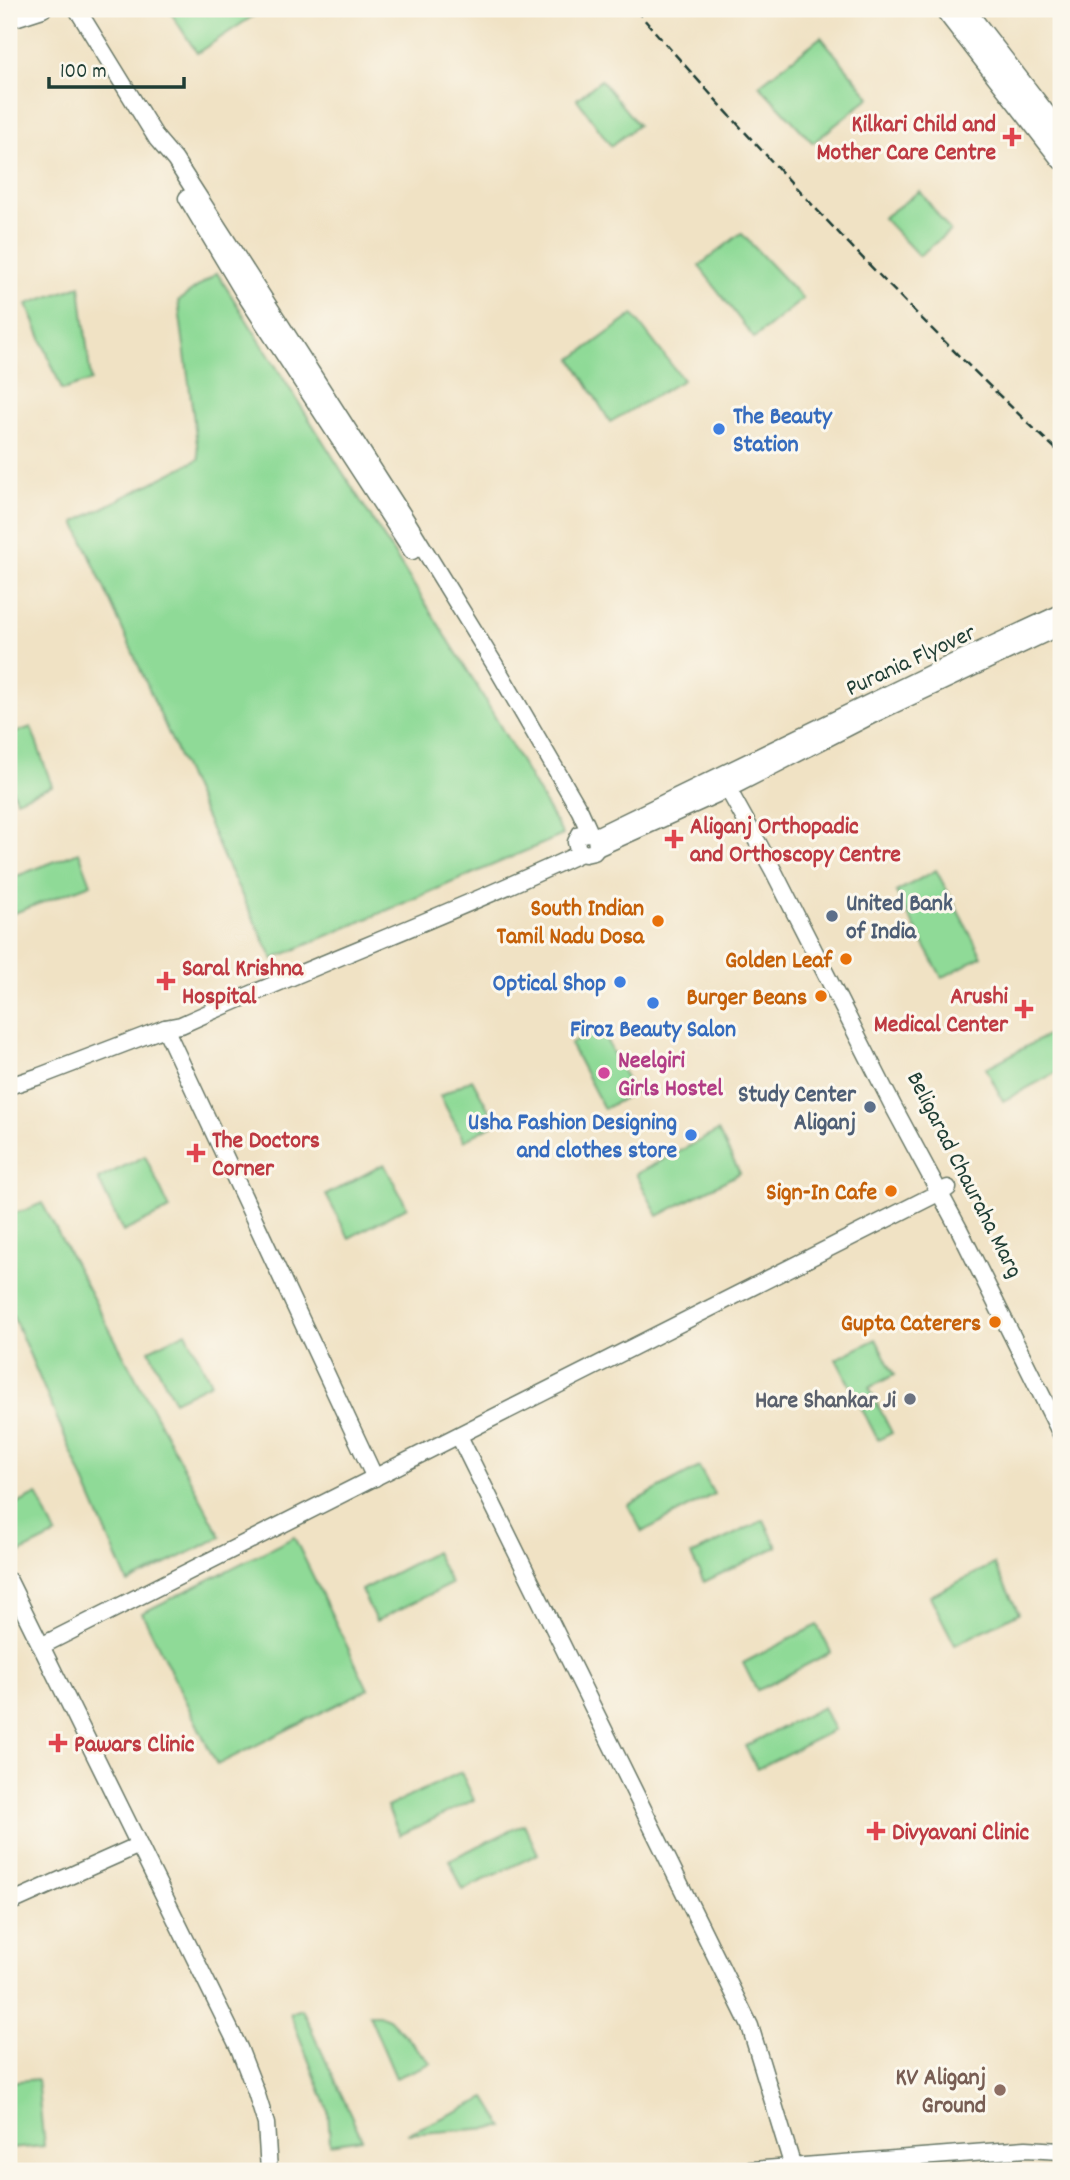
<svg xmlns="http://www.w3.org/2000/svg" width="1070" height="2180" viewBox="0 0 1070 2180" font-family="Dekko,sans-serif">
	<style>
		.green { fill: #8fda97; stroke: #578c66; stroke-width: 2 }
		.lines { fill: none; stroke-linecap: round; stroke-linejoin: round }
		.secondary-casing { stroke: #687766; stroke-width: 19 }
		.primary-casing { stroke: #687766; stroke-width: 21 }
		.secondary { stroke: #fff; stroke-width: 16 }
		.primary { stroke: #fff; stroke-width: 18 }
		.rail { stroke: #1f3d34; stroke-width: 2.5; stroke-dasharray: 10 5; stroke-linecap: butt }
		.health-dot { fill: #e0444e; stroke: #fbf7ec; stroke-width: 2.5 }
		.shop-dot { fill: #3f7fe0; stroke: #fbf7ec; stroke-width: 2.5 }
		.service-dot { fill: #5c6f8a; stroke: #fbf7ec; stroke-width: 2.5 }
		.food-dot { fill: #e8710a; stroke: #fbf7ec; stroke-width: 2.5 }
		.hotel-dot { fill: #d1479c; stroke: #fbf7ec; stroke-width: 2.5 }
		.worship-dot { fill: #6b7280; stroke: #fbf7ec; stroke-width: 2.5 }
		.education-dot { fill: #8d6e63; stroke: #fbf7ec; stroke-width: 2.5 }
		.labels { text-anchor: middle; stroke-width: 6; stroke-linejoin: round; paint-order: stroke }
		.health-label { font-size: 24px; font-weight: bold; fill: #be3a42; stroke: #fbf7ec; text-anchor: start }
		.shop-label { font-size: 24px; font-weight: bold; fill: #366cbe; stroke: #fbf7ec; text-anchor: end }
		.street-label { font-size: 24px; fill: #1f3d34; stroke: #fbf7ec }
		.service-label { font-size: 24px; font-weight: bold; fill: #4e5e75; stroke: #fbf7ec; text-anchor: start }
		.food-label { font-size: 24px; font-weight: bold; fill: #c56008; stroke: #fbf7ec; text-anchor: end }
		.hotel-label { font-size: 24px; font-weight: bold; fill: #b23c85; stroke: #fbf7ec; text-anchor: start }
		.worship-label { font-size: 24px; font-weight: bold; fill: #5b616d; stroke: #fbf7ec; text-anchor: end }
		.education-label { font-size: 24px; font-weight: bold; fill: #785e54; stroke: #fbf7ec; text-anchor: end }
	</style>
	<rect width="100%" height="100%" fill="#fbf7ec"/>
	<filter id="ink" filterUnits="userSpaceOnUse"><feTurbulence type="fractalNoise" baseFrequency=".0143" numOctaves="2"/><feDisplacementMap in="SourceGraphic" scale="14" xChannelSelector="R" yChannelSelector="G"/><feConvolveMatrix kernelMatrix="1 2 1 2 8 2 1 2 1" color-interpolation-filters="sRGB"/></filter>
	<filter id="wash" filterUnits="userSpaceOnUse"><feTurbulence type="fractalNoise" baseFrequency=".00686" numOctaves="4" result="noise"/><feDisplacementMap in="SourceGraphic" scale="28" xChannelSelector="R" yChannelSelector="G"/><feGaussianBlur stdDeviation="1.57" result="paint"/><feColorMatrix in="noise" values="0 0 0 0 0 0 0 0 0 0 0 0 0 0 0 0 0 1.4 0 .05"/><feComposite in="paint" operator="in"/></filter>
	<g filter="url(#wash)">
		<rect width="100%" height="100%" fill="#f0e2c4"/>
		<g class="green">
			<path d="M 171,9 L 256,9 L 259,12 L 197,53 L 169,10 Z"/>
			<path d="M 821,37 L 870,97 L 813,143 L 759,85 Z"/>
			<path d="M 601,80 L 638,125 L 611,146 L 577,99 Z"/>
			<path d="M 920,191 L 950,231 L 919,256 L 883,218 Z"/>
			<path d="M 741,233 L 803,299 L 754,338 L 699,266 Z"/>
			<path d="M 217,273 L 473,679 L 563,835 L 273,959 L 225,861 L 75,522 L 199,459 L 178,301 Z"/>
			<path d="M 80,286 L 91,381 L 62,390 L 27,304 Z"/>
			<path d="M 633,315 L 683,380 L 610,422 L 572,359 Z"/>
			<path d="M 31,727 L 52,786 L 16,800 L 9,780 L 9,735 Z"/>
			<path d="M 79,852 L 91,884 L 9,915 L 9,879 Z"/>
			<path d="M 936,870 L 982,956 L 942,978 L 896,892 Z"/>
			<path d="M 600,1028 L 634,1093 L 604,1109 L 570,1044 Z"/>
			<path d="M 1061,1028 L 1061,1070 L 1003,1101 L 986,1068 Z"/>
			<path d="M 472,1079 L 496,1123 L 464,1141 L 440,1096 Z"/>
			<path d="M 718,1131 L 740,1173 L 658,1216 L 636,1174 Z"/>
			<path d="M 145,1156 L 170,1209 L 123,1232 L 98,1179 Z"/>
			<path d="M 384,1164 L 407,1207 L 349,1238 L 326,1195 Z"/>
			<path d="M 42,1203 L 221,1537 L 128,1583 L 9,1307 L 9,1214 L 26,1210 Z"/>
			<path d="M 186,1332 L 211,1383 L 174,1401 L 149,1350 Z"/>
			<path d="M 876,1339 L 894,1375 L 869,1388 L 892,1433 L 878,1440 L 836,1359 Z"/>
			<path d="M 699,1467 L 714,1494 L 642,1532 L 628,1505 Z"/>
			<path d="M 37,1494 L 56,1535 L 14,1556 L 9,1545 L 9,1508 Z"/>
			<path d="M 764,1520 L 777,1547 L 704,1582 L 691,1555 Z"/>
			<path d="M 294,1537 L 368,1689 L 217,1765 L 142,1613 Z"/>
			<path d="M 435,1552 L 451,1584 L 376,1621 L 361,1590 Z"/>
			<path d="M 994,1564 L 1019,1613 L 955,1645 L 930,1596 Z"/>
			<path d="M 817,1625 L 831,1652 L 757,1691 L 743,1663 Z"/>
			<path d="M 823,1707 L 834,1730 L 757,1769 L 745,1746 Z"/>
			<path d="M 461,1772 L 474,1800 L 400,1835 L 387,1807 Z"/>
			<path d="M 524,1824 L 538,1854 L 463,1890 L 449,1860 Z"/>
			<path d="M 302,2009 L 362,2139 L 330,2144 L 328,2110 L 290,2013 Z"/>
			<path d="M 369,2015 L 379,2015 L 389,2019 L 431,2063 L 396,2078 Z"/>
			<path d="M 37,2079 L 44,2146 L 9,2149 L 9,2082 Z"/>
			<path d="M 486,2098 L 504,2127 L 407,2134 Z"/>
		</g>
	</g>
	<g filter="url(#ink)">
		<g class="lines">
			<defs>
				<g id="secondary">
					<path d="M 77,9 L 157,139 L 175,160 L 406,520 L 495,665 L 580,811 L 590,833 L 596,836 L 597,848 L 594,852 L 585,854 L 578,850 L 576,842 L 580,834 L 590,833"/>
					<path d="M 9,20 L 43,9"/>
					<path d="M 187,198 L 242,290 L 412,551"/>
					<path d="M 727,773 L 728,789 L 773,870 L 893,1106 L 959,1229 L 1061,1434"/>
					<path d="M 596,836 L 931,673 L 1061,613"/>
					<path d="M 597,848 L 728,789 L 876,713 L 1061,626"/>
					<path d="M 165,1028 L 375,1478"/>
					<path d="M 9,1086 L 40,1076 L 165,1028 L 181,1025 C 313,965 450,915 581,853"/>
					<path d="M 459,1436 L 750,2026 L 793,2167"/>
					<path d="M 9,1581 L 239,2048 L 256,2092 L 266,2124 L 269,2171"/>
					<path d="M 41,1646 L 948,1188"/>
					<path d="M 9,1903 L 139,1845"/>
					<path d="M 739,2171 L 1026,2149 L 1061,2151"/>
				</g>
				<g id="primary">
					<path d="M 944,9 L 1061,160"/>
					<path d="M 965,9 L 1061,133"/>
				</g>
			</defs>
			<use href="#secondary" class="secondary-casing"/>
			<use href="#primary" class="primary-casing"/>
			<use href="#secondary" class="secondary"/>
			<use href="#primary" class="primary"/>
			<path class="rail" d="M 635,9 C 770,163 911,314 1061,454"/>
		</g>
	</g>
	<g class="health-dot">
		<path d="M1008.5 126.5h7v7h7v7h-7v7h-7v-7h-7v-7h7z"/>
		<path d="M670.5 828.5h7v7h7v7h-7v7h-7v-7h-7v-7h7z"/>
		<path d="M162.5 970.5h7v7h7v7h-7v7h-7v-7h-7v-7h7z"/>
		<path d="M1020.5 998.5h7v7h7v7h-7v7h-7v-7h-7v-7h7z"/>
		<path d="M192.5 1142.5h7v7h7v7h-7v7h-7v-7h-7v-7h7z"/>
		<path d="M54.5 1732.5h7v7h7v7h-7v7h-7v-7h-7v-7h7z"/>
		<path d="M872.5 1820.5h7v7h7v7h-7v7h-7v-7h-7v-7h7z"/>
	</g>
	<g class="shop-dot">
		<circle cx="719" cy="429" r="7"/>
		<circle cx="620" cy="982" r="7"/>
		<circle cx="653" cy="1003" r="7"/>
		<circle cx="691" cy="1135" r="7"/>
	</g>
	<g class="service-dot">
		<circle cx="832" cy="916" r="7"/>
		<circle cx="870" cy="1107" r="7"/>
	</g>
	<g class="food-dot">
		<circle cx="658" cy="921" r="7"/>
		<circle cx="846" cy="959" r="7"/>
		<circle cx="821" cy="996" r="7"/>
		<circle cx="891" cy="1191" r="7"/>
		<circle cx="995" cy="1322" r="7"/>
	</g>
	<circle class="hotel-dot" cx="604" cy="1073" r="7"/>
	<circle class="worship-dot" cx="910" cy="1399" r="7"/>
	<circle class="education-dot" cx="1000" cy="2090" r="7"/>
	<g class="labels">
		<g class="health-label">
			<text x="996" y="131" text-anchor="end">Kilkari Child and<tspan x="996" dy="28">Mother Care Centre</tspan></text>
			<text x="690" y="833">Aliganj Orthopadic<tspan x="690" dy="28">and Orthoscopy Centre</tspan></text>
			<text x="182" y="975">Saral Krishna<tspan x="182" dy="28">Hospital</tspan></text>
			<text x="1008" y="1003" text-anchor="end">Arushi<tspan x="1008" dy="28">Medical Center</tspan></text>
			<text x="212" y="1147">The Doctors<tspan x="212" dy="28">Corner</tspan></text>
			<text x="74" y="1751">Pawars Clinic</text>
			<text x="892" y="1839">Divyavani Clinic</text>
		</g>
		<g class="shop-label">
			<text x="733" y="423" text-anchor="start">The Beauty<tspan x="733" dy="28">Station</tspan></text>
			<text x="606" y="990">Optical Shop</text>
			<text x="653" y="1036" text-anchor="middle">Firoz Beauty Salon</text>
			<text x="677" y="1129">Usha Fashion Designing<tspan x="677" dy="28">and clothes store</tspan></text>
		</g>
		<g class="street-label">
			<text transform="translate(910 659) rotate(-25)" y="8">Purania Flyover</text>
			<text transform="translate(966 1174) rotate(63)" y="8">Beligarad Chauraha Marg</text>
		</g>
		<g class="service-label">
			<text x="846" y="910">United Bank<tspan x="846" dy="28">of India</tspan></text>
			<text x="856" y="1101" text-anchor="end">Study Center<tspan x="856" dy="28">Aliganj</tspan></text>
		</g>
		<g class="food-label">
			<text x="644" y="915">South Indian<tspan x="644" dy="28">Tamil Nadu Dosa</tspan></text>
			<text x="832" y="967">Golden Leaf</text>
			<text x="807" y="1004">Burger Beans</text>
			<text x="877" y="1199">Sign-In Cafe</text>
			<text x="981" y="1330">Gupta Caterers</text>
		</g>
		<g class="hotel-label">
			<text x="618" y="1067">Neelgiri<tspan x="618" dy="28">Girls Hostel</tspan></text>
		</g>
		<g class="worship-label">
			<text x="896" y="1407">Hare Shankar Ji</text>
		</g>
		<g class="education-label">
			<text x="986" y="2084">KV Aliganj<tspan x="986" dy="28">Ground</tspan></text>
		</g>
	</g>
	<rect width="1070" height="2180" fill="none" stroke="#fbf7ec" stroke-width="35"/>
	<path d="M49 77v10h135v-10" fill="none" stroke="#1f3d34" stroke-width="3.5"/>
	<text x="60" y="77" font-size="21" fill="#1f3d34" stroke="#fbf7ec" stroke-width="5" paint-order="stroke">100 m</text>
</svg>
